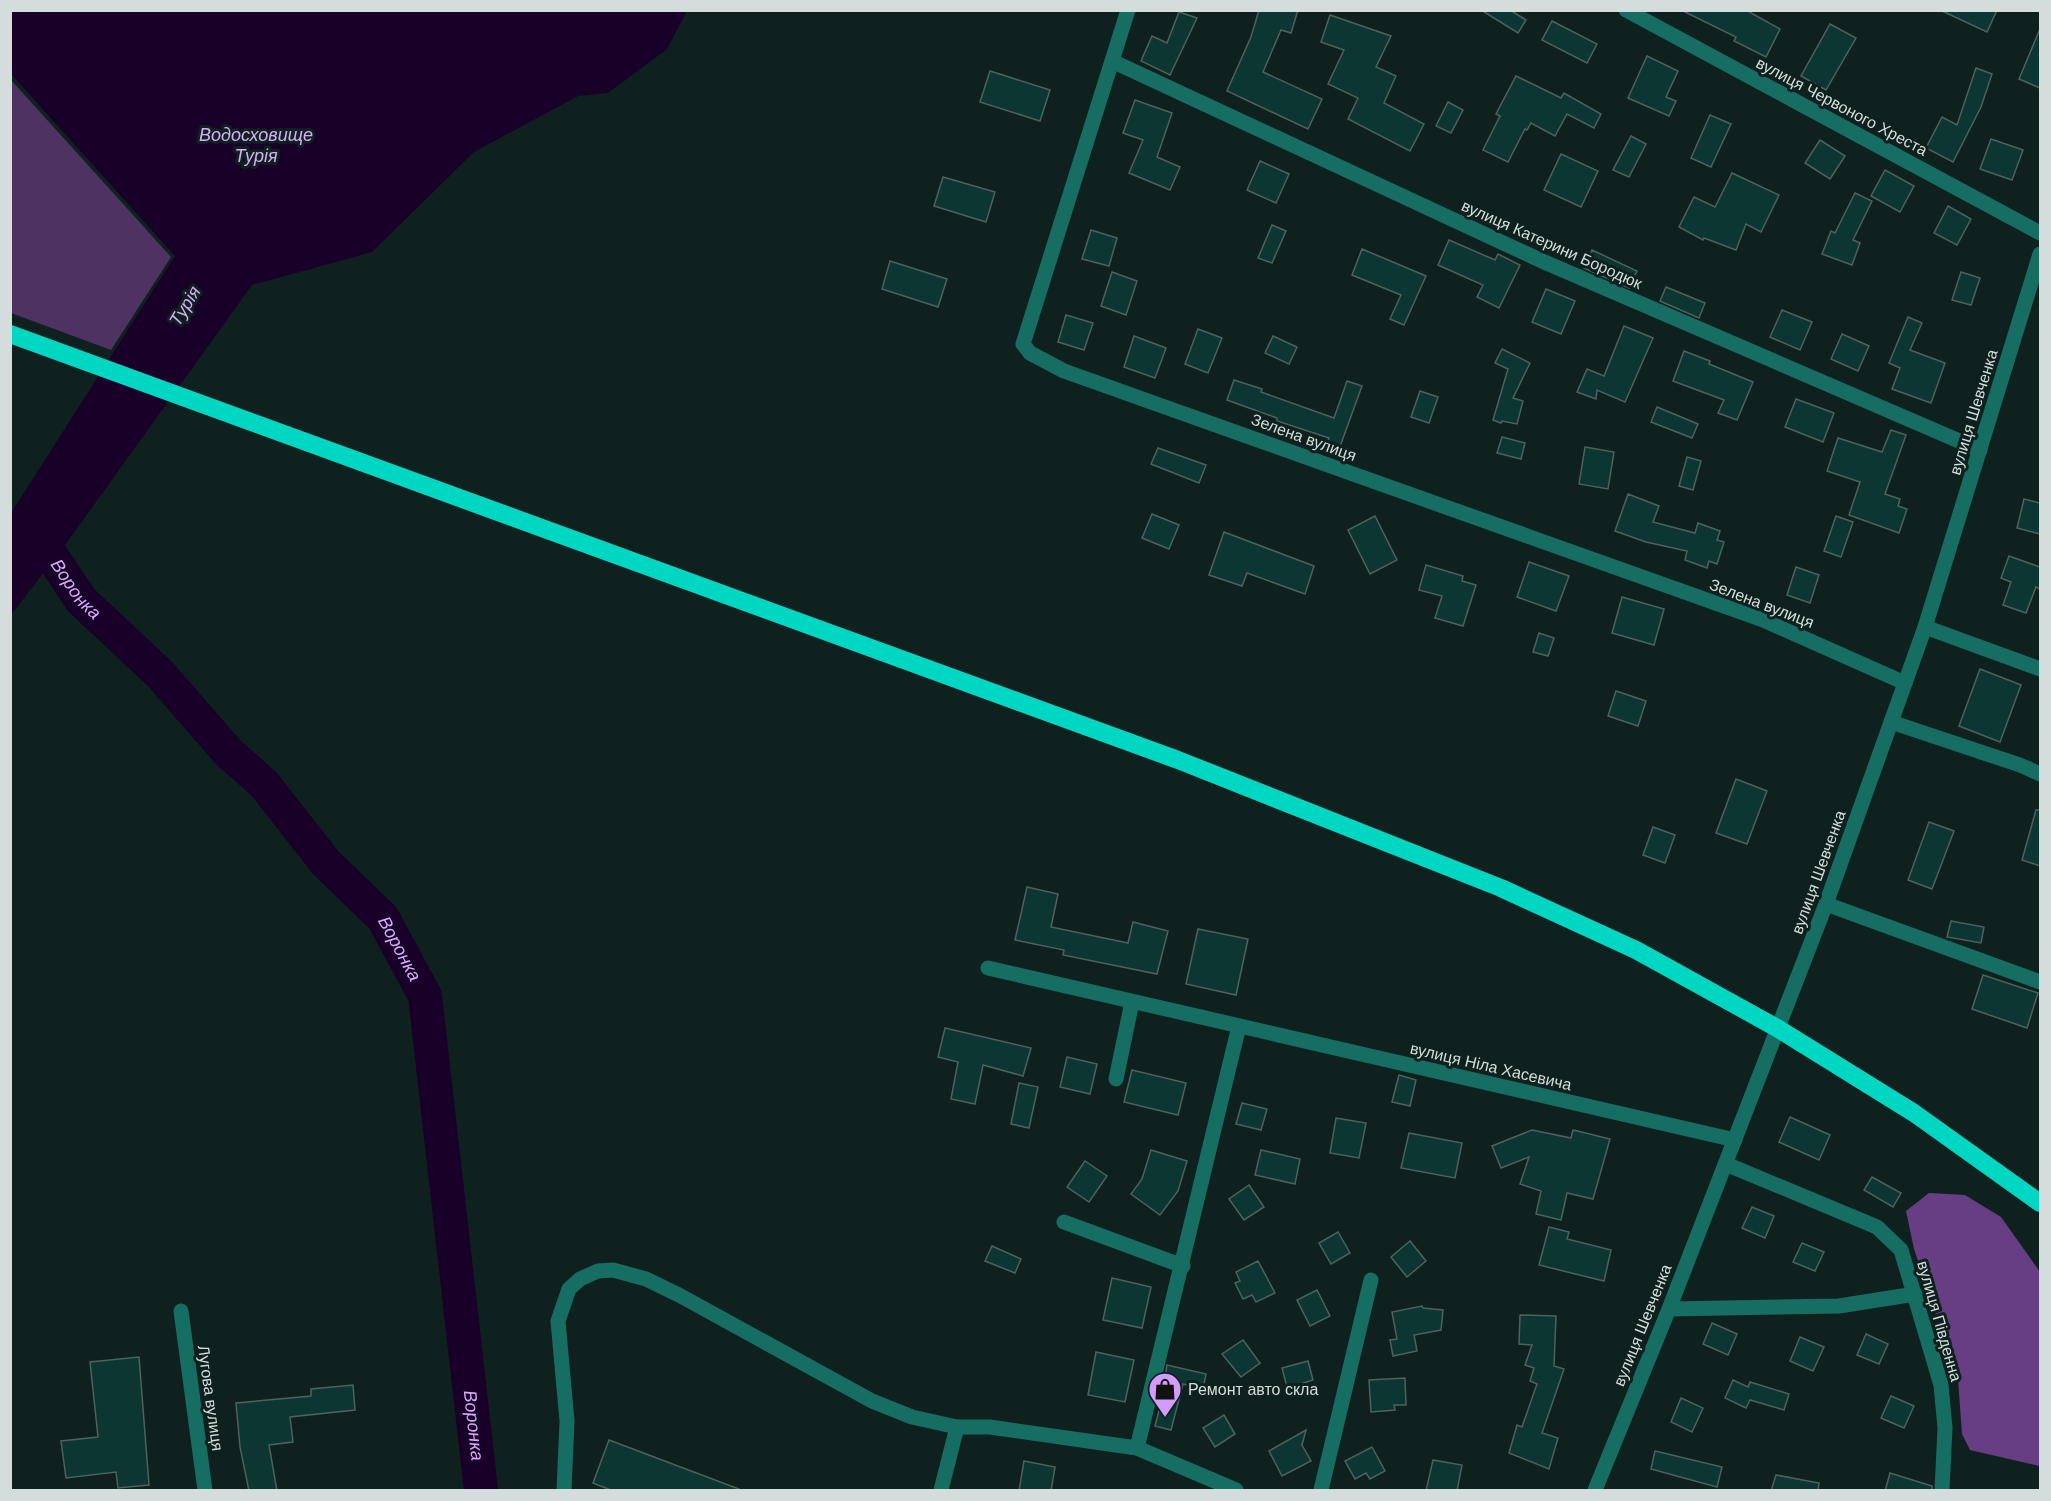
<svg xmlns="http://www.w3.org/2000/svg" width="2051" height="1501" viewBox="0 0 2051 1501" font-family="Arial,sans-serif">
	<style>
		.green { fill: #4e3262 }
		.forest { fill: #673e83 }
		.water { fill: #180029 }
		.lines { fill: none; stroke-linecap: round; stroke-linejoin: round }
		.river { stroke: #180029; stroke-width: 34 }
		.building { fill: #0c3631; stroke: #4d615d; stroke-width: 1.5 }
		.minor { stroke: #166d62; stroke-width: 15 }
		.highway { stroke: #00d7c2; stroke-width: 18 }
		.labels { text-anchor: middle; stroke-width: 6; stroke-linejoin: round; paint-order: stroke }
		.street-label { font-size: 16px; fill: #d3dedc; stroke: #0f211e }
		.poi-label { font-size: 16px; fill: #d3dedc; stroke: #0f211e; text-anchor: start }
		.water-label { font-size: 18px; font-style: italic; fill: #d9acfb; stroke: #0f211e }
	</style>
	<rect width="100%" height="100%" fill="#0f211e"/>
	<path class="green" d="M 11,80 L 171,257 L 111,350 L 11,313 Z"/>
	<path class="forest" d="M 1929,1193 L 1965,1195 L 2001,1217 L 2040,1272 L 2040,1466 L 1970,1450 L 1962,1434 L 1958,1379 L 1914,1249 L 1906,1211 Z"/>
	<path class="water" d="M 11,11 L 687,11 L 667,49 L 608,93 L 578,96 L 474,152 L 372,252 L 252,285 L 65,545 L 11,615 L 11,513 L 175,256 L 11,74 Z"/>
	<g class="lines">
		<path class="river" id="s1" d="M 39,537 L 81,600 L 160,674 L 228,752 L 264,784 L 326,863 L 383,918 L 425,996 L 481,1490"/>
	</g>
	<g class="building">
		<path d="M 1259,10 L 1298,10 L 1291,33 L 1281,30 L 1263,72 L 1322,99 L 1308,129 L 1227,91 L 1251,37 Z"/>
		<path d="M 1481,10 L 1510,10 L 1526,20 L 1518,33 Z"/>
		<path d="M 1681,10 L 1746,10 L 1780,29 L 1766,57 L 1734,41 L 1736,37 Z"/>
		<path d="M 1940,10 L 1997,10 L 1987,32 Z"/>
		<path d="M 1179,12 L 1197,18 L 1170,75 L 1141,61 L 1152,36 L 1167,43 Z"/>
		<path d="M 1330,15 L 1391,36 L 1376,67 L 1396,76 L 1384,103 L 1424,124 L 1410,151 L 1348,119 L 1358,98 L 1328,84 L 1344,50 L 1321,42 Z"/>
		<path d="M 1552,21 L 1597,44 L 1587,63 L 1542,40 Z"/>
		<path d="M 1830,24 L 1856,38 L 1826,90 L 1801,76 Z"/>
		<path d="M 2040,29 L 2040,88 L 2019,79 Z"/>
		<path d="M 1647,56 L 1678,71 L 1666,97 L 1676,101 L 1669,116 L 1628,98 Z"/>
		<path d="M 1976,68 L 1992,74 L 1981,107 L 1953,162 L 1926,148 L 1942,117 L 1957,125 Z"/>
		<path d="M 990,71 L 1050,90 L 1040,121 L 980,102 Z"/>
		<path d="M 1516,76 L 1561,98 L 1564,93 L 1601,114 L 1594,128 L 1567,114 L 1555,136 L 1531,123 L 1527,130 L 1525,129 L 1508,162 L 1483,150 L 1500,116 L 1496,114 Z"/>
		<path d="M 1135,100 L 1172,113 L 1157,157 L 1180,167 L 1170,190 L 1129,173 L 1143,140 L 1123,133 Z"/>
		<path d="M 1448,102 L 1463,110 L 1451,133 L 1436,126 Z"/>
		<path d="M 1710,115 L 1731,124 L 1711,167 L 1691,158 Z"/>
		<path d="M 1631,136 L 1646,144 L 1629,177 L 1613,170 Z"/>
		<path d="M 1991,139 L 2023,150 L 2012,180 L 1980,169 Z"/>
		<path d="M 1820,140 L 1845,156 L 1830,179 L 1805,163 Z"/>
		<path d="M 1561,154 L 1598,171 L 1581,207 L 1544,190 Z"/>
		<path d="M 1260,161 L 1289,174 L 1276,203 L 1247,190 Z"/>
		<path d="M 1885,170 L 1914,186 L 1900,212 L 1871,196 Z"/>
		<path d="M 1732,173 L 1779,195 L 1761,232 L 1746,224 L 1736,250 L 1704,238 L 1703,240 L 1679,227 L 1694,197 L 1715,207 Z"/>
		<path d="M 943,177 L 995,192 L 986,222 L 934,206 Z"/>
		<path d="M 1855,193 L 1872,201 L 1853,240 L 1860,243 L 1852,265 L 1822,254 L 1831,231 L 1835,233 Z"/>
		<path d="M 1948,206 L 1971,219 L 1957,245 L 1934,233 Z"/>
		<path d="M 1272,225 L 1286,231 L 1272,263 L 1258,258 Z"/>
		<path d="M 1091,230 L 1117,238 L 1109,266 L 1082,259 Z"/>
		<path d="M 1449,240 L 1495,260 L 1498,254 L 1520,265 L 1499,308 L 1477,297 L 1483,285 L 1438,265 Z"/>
		<path d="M 1362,249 L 1426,276 L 1404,325 L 1390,319 L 1401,295 L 1352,275 Z"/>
		<path d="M 1592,250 L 1637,271 L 1629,288 L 1584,268 Z"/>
		<path d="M 890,261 L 947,279 L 938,307 L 882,289 Z"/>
		<path d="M 1112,272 L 1137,281 L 1126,315 L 1101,306 Z"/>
		<path d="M 1961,272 L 1980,278 L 1971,305 L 1952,300 Z"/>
		<path d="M 1666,287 L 1705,303 L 1699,318 L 1660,301 Z"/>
		<path d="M 1546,289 L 1575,301 L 1561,334 L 1532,322 Z"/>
		<path d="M 1782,310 L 1812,322 L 1800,350 L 1770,337 Z"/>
		<path d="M 1066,315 L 1093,323 L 1084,350 L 1058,342 Z"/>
		<path d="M 1908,317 L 1922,323 L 1910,350 L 1945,363 L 1931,403 L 1892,389 L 1900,368 L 1889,363 Z"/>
		<path d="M 1624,326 L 1653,338 L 1625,402 L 1597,390 L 1596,399 L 1577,392 L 1587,369 L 1604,376 Z"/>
		<path d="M 1198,329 L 1222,338 L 1208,373 L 1185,364 Z"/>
		<path d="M 1842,334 L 1869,346 L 1858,371 L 1831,359 Z"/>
		<path d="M 1134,336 L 1166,348 L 1155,378 L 1124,367 Z"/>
		<path d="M 1273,336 L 1297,347 L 1289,364 L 1265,353 Z"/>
		<path d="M 1502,349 L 1530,363 L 1513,398 L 1523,401 L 1517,424 L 1502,421 L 1501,423 L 1493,420 L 1508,369 L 1495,363 Z"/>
		<path d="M 1684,351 L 1710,361 L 1709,364 L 1753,382 L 1737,420 L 1718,413 L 1724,400 L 1673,381 Z"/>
		<path d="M 1234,380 L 1262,389 L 1261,392 L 1334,418 L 1347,381 L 1362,386 L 1338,452 L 1325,448 L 1329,438 L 1277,421 L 1277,418 L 1227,400 Z"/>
		<path d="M 1420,391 L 1438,397 L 1429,423 L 1411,417 Z"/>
		<path d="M 1796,399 L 1834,413 L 1823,442 L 1785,427 Z"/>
		<path d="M 1657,407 L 1698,424 L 1692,438 L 1651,422 Z"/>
		<path d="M 1891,430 L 1906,435 L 1885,494 L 1900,499 L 1898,506 L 1907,509 L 1899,533 L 1849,515 L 1860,482 L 1827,471 L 1838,438 L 1882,452 Z"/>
		<path d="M 1502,437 L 1525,443 L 1521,459 L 1497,453 Z"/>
		<path d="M 1585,447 L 1614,452 L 1608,489 L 1579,484 Z"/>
		<path d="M 1158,448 L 1206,465 L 1199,483 L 1151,464 Z"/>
		<path d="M 1687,457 L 1701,461 L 1693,490 L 1679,486 Z"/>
		<path d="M 1628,494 L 1659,506 L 1653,522 L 1695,533 L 1698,523 L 1720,531 L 1717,540 L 1724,542 L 1717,564 L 1709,561 L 1707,568 L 1685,560 L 1687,551 L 1646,542 L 1615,531 Z"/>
		<path d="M 2024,499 L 2040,503 L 2040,534 L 2017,528 Z"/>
		<path d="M 1152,514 L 1179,525 L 1169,549 L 1142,538 Z"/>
		<path d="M 1375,516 L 1397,560 L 1370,574 L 1348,530 Z"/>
		<path d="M 1836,516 L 1853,522 L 1841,557 L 1824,551 Z"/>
		<path d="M 1224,532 L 1314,566 L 1305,594 L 1247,573 L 1242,586 L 1209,575 Z"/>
		<path d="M 2009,556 L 2040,567 L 2040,589 L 2036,587 L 2026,613 L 2003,605 L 2011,582 L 2001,578 Z"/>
		<path d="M 1529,562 L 1569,576 L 1556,611 L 1517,597 Z"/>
		<path d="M 1426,565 L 1463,576 L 1462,581 L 1476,585 L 1463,626 L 1435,618 L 1442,596 L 1419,590 Z"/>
		<path d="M 1796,567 L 1819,575 L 1810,603 L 1787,595 Z"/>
		<path d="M 1622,597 L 1664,609 L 1654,645 L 1612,633 Z"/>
		<path d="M 1539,633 L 1554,638 L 1548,656 L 1533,652 Z"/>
		<path d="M 1980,669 L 2021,685 L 2000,742 L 1959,726 Z"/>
		<path d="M 1616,691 L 1646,701 L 1638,726 L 1608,716 Z"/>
		<path d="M 1736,779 L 1767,791 L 1747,844 L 1716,833 Z"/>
		<path d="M 2036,810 L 2040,810 L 2040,866 L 2022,860 Z"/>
		<path d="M 1929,822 L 1954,831 L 1932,889 L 1908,880 Z"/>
		<path d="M 1653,827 L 1675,835 L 1665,863 L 1643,855 Z"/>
		<path d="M 1027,887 L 1058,894 L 1051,927 L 1128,943 L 1133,922 L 1168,931 L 1157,974 L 1063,955 L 1064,950 L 1015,940 Z"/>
		<path d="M 1951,921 L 1984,927 L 1981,943 L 1947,937 Z"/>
		<path d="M 1198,929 L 1248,939 L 1236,995 L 1186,984 Z"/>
		<path d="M 1983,975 L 2038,993 L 2027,1028 L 1972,1009 Z"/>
		<path d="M 945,1028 L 1031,1048 L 1023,1076 L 983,1065 L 975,1104 L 951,1099 L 958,1062 L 938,1057 Z"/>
		<path d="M 1067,1057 L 1097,1064 L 1090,1094 L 1060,1087 Z"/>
		<path d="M 1132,1070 L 1186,1083 L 1178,1115 L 1124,1102 Z"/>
		<path d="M 1399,1075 L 1416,1080 L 1410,1106 L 1392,1102 Z"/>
		<path d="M 1019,1083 L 1038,1087 L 1029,1128 L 1011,1124 Z"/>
		<path d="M 1242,1103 L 1267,1109 L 1261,1130 L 1236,1124 Z"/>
		<path d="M 1790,1117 L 1830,1135 L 1819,1160 L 1779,1142 Z"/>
		<path d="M 1336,1118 L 1366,1123 L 1359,1158 L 1330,1153 Z"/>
		<path d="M 1532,1130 L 1571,1138 L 1573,1130 L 1610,1139 L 1593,1199 L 1567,1193 L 1561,1220 L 1536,1214 L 1541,1191 L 1520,1184 L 1529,1157 L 1501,1168 L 1492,1146 Z"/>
		<path d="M 1409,1133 L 1462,1143 L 1455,1178 L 1401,1168 Z"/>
		<path d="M 1151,1150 L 1187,1161 L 1178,1191 L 1160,1215 L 1131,1194 L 1142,1179 Z"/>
		<path d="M 1261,1150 L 1300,1159 L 1295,1184 L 1255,1175 Z"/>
		<path d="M 1085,1161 L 1107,1176 L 1089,1202 L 1067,1187 Z"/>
		<path d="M 1872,1177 L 1901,1193 L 1893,1207 L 1864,1190 Z"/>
		<path d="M 1249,1185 L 1264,1207 L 1244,1220 L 1229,1199 Z"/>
		<path d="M 1752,1207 L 1774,1216 L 1765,1238 L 1742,1228 Z"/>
		<path d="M 1549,1227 L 1569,1232 L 1567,1239 L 1611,1250 L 1604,1281 L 1539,1265 Z"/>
		<path d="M 1338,1232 L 1350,1253 L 1331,1264 L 1319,1243 Z"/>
		<path d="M 1410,1241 L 1426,1261 L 1407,1277 L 1391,1257 Z"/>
		<path d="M 1802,1243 L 1824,1252 L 1815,1271 L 1793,1262 Z"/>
		<path d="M 992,1246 L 1021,1259 L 1015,1273 L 985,1261 Z"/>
		<path d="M 1258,1261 L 1275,1293 L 1256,1302 L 1252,1295 L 1243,1299 L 1235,1283 L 1240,1281 L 1236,1272 Z"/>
		<path d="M 1112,1278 L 1151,1287 L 1142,1328 L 1103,1320 Z"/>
		<path d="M 1317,1290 L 1330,1316 L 1310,1326 L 1297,1300 Z"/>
		<path d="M 1422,1306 L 1423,1308 L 1443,1310 L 1441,1330 L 1414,1335 L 1417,1351 L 1393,1356 L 1390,1340 L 1397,1339 L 1392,1312 Z"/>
		<path d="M 1520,1315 L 1556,1316 L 1554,1366 L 1564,1369 L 1542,1433 L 1558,1438 L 1549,1469 L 1509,1453 L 1517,1425 L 1522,1427 L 1537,1384 L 1530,1381 L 1534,1368 L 1525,1365 L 1532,1345 L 1519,1344 Z"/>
		<path d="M 1712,1323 L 1737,1334 L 1728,1355 L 1703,1344 Z"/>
		<path d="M 1866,1334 L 1888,1344 L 1879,1364 L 1857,1355 Z"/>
		<path d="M 1800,1337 L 1824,1347 L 1813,1371 L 1790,1361 Z"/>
		<path d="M 1243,1340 L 1260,1363 L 1241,1377 L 1222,1354 Z"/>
		<path d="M 1096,1352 L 1134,1360 L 1125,1402 L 1088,1395 Z"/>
		<path d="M 139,1357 L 149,1485 L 118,1488 L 116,1472 L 66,1478 L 61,1441 L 98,1437 L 90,1362 Z"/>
		<path d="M 1308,1361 L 1313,1380 L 1303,1383 L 1305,1390 L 1289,1395 L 1282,1368 Z"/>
		<path d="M 1167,1365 L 1206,1374 L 1203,1389 L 1183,1384 L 1171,1430 L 1155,1426 L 1167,1380 L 1165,1379 Z"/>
		<path d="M 1405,1378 L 1406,1405 L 1394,1405 L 1395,1410 L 1371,1412 L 1369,1380 Z"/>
		<path d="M 1733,1380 L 1748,1387 L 1750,1382 L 1789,1394 L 1784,1410 L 1750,1400 L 1746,1408 L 1725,1398 Z"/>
		<path d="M 353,1385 L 355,1410 L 290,1417 L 293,1442 L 269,1445 L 277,1491 L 249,1491 L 240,1447 L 236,1403 L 311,1396 L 311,1389 Z"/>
		<path d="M 1891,1396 L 1914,1406 L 1904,1428 L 1881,1418 Z"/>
		<path d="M 1681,1398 L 1703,1408 L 1692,1432 L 1671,1422 Z"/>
		<path d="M 1224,1415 L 1235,1434 L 1215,1447 L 1203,1428 Z"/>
		<path d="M 1306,1430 L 1302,1445 L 1311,1461 L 1282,1476 L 1269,1451 Z"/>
		<path d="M 609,1440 L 739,1489 L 739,1491 L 613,1491 L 593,1483 Z"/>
		<path d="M 1372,1447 L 1385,1471 L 1370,1479 L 1366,1473 L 1355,1479 L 1345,1461 Z"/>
		<path d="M 1655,1451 L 1722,1467 L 1717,1487 L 1651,1469 Z"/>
		<path d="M 1433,1460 L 1462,1465 L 1457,1491 L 1426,1491 Z"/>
		<path d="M 1024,1461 L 1055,1467 L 1051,1491 L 1019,1491 Z"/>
		<path d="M 1890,1473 L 1932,1486 L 1932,1491 L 1885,1491 Z"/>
		<path d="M 1776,1475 L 1819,1483 L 1818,1491 L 1771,1491 Z"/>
	</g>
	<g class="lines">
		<g class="minor">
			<path d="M 1128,10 L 1023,344 L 1030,353 L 1064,371 L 1763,620 L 1905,683"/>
			<path d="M 1626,10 L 2040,233"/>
			<path d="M 1114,62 L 1542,261 L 1980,450"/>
			<path d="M 1925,627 L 2040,669"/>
			<path d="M 1891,722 L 2020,765 L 2040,774"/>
			<path d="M 1826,904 L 2040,982"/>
			<path d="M 988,968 L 1735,1140"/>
			<path d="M 1116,1079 L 1132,1002"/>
			<path d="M 1726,1164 L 1877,1227 L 1901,1250 L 1941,1385 L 1945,1428 L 1942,1490"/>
			<path d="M 1064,1222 L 1183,1266"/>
			<path d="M 1669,1309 L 1839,1306 L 1915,1294"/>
			<path d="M 181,1311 L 205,1490"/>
			<path d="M 1137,1448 L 1239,1026"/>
			<path d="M 564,1490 L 567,1421 L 558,1321 L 569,1289 L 580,1279 L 598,1271 L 613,1270 L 646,1279 L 679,1295 L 872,1401 L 912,1417 L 957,1427 L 990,1427 L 1137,1448 L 1236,1490"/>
			<path d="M 941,1490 L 957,1427"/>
			<path d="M 1321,1490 L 1371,1280"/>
			<path d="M 1595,1490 L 1669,1309 L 1826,904 L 1925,627 L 2040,254"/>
		</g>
		<path class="highway" d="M 10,334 L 1178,760 L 1501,888 L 1636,950 L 1777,1028 L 1914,1113 L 2040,1203"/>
	</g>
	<defs>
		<symbol id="shop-pin" viewBox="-11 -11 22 30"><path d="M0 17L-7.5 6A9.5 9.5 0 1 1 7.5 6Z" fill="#d39cfc" stroke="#0f211e"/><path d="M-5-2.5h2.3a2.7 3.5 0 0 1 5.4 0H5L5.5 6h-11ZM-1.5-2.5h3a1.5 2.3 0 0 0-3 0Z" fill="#111"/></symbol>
	</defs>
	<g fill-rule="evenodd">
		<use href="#shop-pin" x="1146" y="1370" width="38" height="52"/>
	</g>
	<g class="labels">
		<g class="street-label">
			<text transform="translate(1842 106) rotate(28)" y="6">вулиця Червоного Хреста</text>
			<text transform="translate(1552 244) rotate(24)" y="6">вулиця Катерини Бородюк</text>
			<text transform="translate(1973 412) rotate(-73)" y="6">вулиця Шевченка</text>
			<text transform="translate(1304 437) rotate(20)" y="6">Зелена вулиця</text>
			<text transform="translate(1762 603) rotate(21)" y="6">Зелена вулиця</text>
			<text transform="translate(1818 872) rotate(-70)" y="6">вулиця Шевченка</text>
			<text transform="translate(1491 1066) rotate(13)" y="6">вулиця Ніла Хасевича</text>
			<text transform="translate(1940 1321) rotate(74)" y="6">вулиця Південна</text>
			<text transform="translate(1642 1325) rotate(-68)" y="6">вулиця Шевченка</text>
			<text transform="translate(211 1398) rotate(82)" y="6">Лугова вулиця</text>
		</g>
		<g class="poi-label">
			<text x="1188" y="1395">Ремонт авто скла</text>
		</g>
		<g class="water-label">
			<text x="256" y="141">Водосховище<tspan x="256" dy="21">Турія</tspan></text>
			<text transform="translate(185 306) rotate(-59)" y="6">Турія</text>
			<text dy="6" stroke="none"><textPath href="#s1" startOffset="64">Воронка</textPath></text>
			<text dy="6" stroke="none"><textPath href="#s1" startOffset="550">Воронка</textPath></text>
			<text dy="6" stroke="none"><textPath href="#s1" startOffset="1036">Воронка</textPath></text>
		</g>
	</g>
	<rect width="2051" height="1501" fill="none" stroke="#d3dedc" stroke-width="24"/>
</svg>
